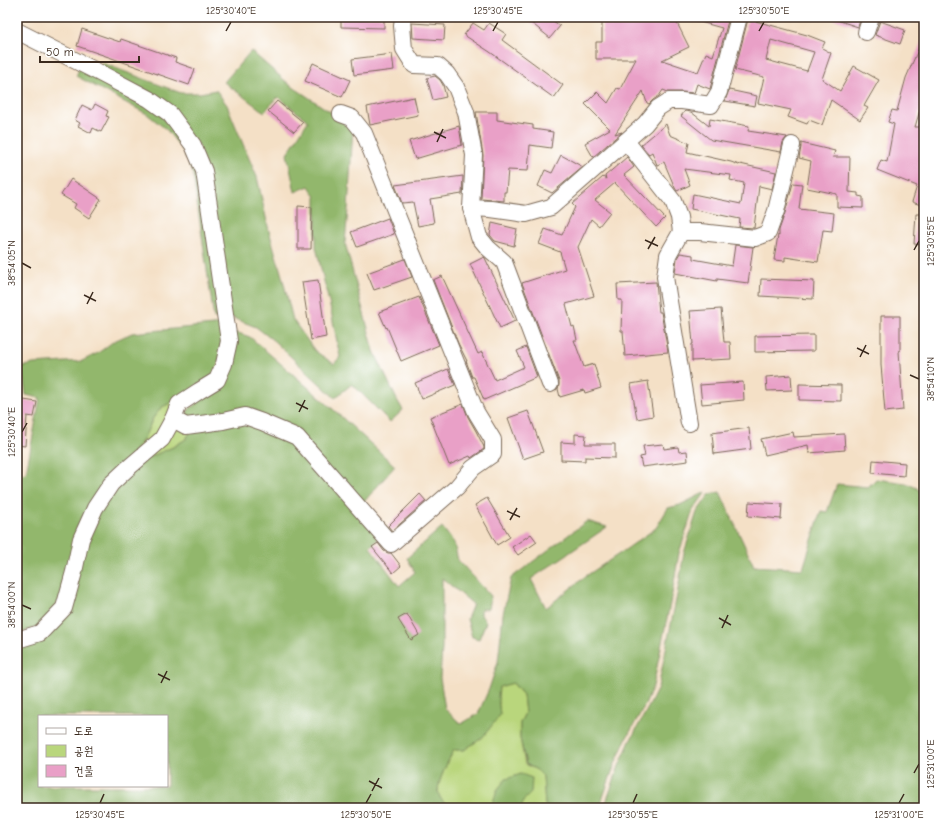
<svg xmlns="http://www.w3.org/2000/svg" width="941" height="825" viewBox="0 0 941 825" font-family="'Comic Neue','Poor Story',sans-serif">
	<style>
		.green { fill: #b9d67c; stroke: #7a804d }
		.forest { fill: #92b76c; stroke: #667045; fill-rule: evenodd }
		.building { fill: #e9a0c7; fill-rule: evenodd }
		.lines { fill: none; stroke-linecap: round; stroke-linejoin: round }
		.minor-casing { stroke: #7c6a59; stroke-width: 18 }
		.minor { stroke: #fff; stroke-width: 16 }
		.ticks { fill: none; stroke: #3b2a1e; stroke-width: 1.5 }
		.neatline { fill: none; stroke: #3b2a1e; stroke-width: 1.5 }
		.ticks-label { font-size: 10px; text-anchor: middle; fill: #3b2a1e }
	</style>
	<rect width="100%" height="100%" fill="#fff"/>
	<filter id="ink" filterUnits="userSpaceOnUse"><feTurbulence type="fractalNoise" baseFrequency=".025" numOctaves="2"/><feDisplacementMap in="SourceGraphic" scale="8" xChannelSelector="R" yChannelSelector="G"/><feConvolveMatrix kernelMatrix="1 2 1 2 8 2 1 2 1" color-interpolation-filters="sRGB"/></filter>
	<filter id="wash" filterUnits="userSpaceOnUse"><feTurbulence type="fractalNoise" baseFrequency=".012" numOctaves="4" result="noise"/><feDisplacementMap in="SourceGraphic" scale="16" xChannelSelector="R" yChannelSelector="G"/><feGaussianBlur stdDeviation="0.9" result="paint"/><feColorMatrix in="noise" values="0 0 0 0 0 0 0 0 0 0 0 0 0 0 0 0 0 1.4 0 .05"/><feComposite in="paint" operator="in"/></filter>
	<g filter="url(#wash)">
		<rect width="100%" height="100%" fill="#f4e0c6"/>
		<g class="green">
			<path d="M 177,400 L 168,416 L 191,431 L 186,439 L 173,447 L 143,460 L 126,463 L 144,438 L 153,418 L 162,407 Z"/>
			<path d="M 513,683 L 523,695 L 525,713 L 520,723 L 520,738 L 525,764 L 537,770 L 543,776 L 545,805 L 549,808 L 521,808 L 524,800 L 531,793 L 497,790 L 493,803 L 488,808 L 477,805 L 474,808 L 449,808 C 445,804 439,798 438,792 C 437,782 449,759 454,750 L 464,750 L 482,737 L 500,715 L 498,697 L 499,686 Z"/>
		</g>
		<g class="forest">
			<path d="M 251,51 L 290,85 L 353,127 L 348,209 L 345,243 L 374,351 L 397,400 L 403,410 L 390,422 L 352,384 L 335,398 L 274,341 L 256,327 L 228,316 L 199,145 L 99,68 L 102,63 L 181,93 L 200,93 L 216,90 L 227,105 L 245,149 L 257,177 L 269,231 L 282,276 L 293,320 L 315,351 L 334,364 L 340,357 L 331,311 L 316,247 L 316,197 L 309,186 L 295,192 L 287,154 L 308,121 L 278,97 L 264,112 L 224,82 Z"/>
			<path d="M 80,67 L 150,105 L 192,148 L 201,178 L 220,317 L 214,318 L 193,175 L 183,151 L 167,130 L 147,114 L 76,76 Z"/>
			<path d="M 223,324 L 224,346 L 215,375 L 177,400 L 162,407 L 153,418 L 144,438 L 126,463 L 112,479 L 61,599 L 43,624 L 17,635 L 17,483 L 20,474 L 26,473 L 40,398 L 26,395 L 22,367 L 33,364 L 82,361 L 98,353 L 114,341 L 132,333 Z"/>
			<path d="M 235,332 L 250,337 L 334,410 L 395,466 L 363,503 L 279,423 L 188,422 L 185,416 L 189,409 L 216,389 L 231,368 L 236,348 L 234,342 Z"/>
			<path d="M 232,424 L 249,425 L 300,445 L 380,537 L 370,547 L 399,586 L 415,572 L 407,558 L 442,527 L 454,543 L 458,560 L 491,596 L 489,609 L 481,609 L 481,615 L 486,622 L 479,639 L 472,637 L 467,619 L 473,604 L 442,578 L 442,649 L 440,678 L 445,709 L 461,724 L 478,714 L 489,689 L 498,662 L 503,614 L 511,578 L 587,521 L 607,527 L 531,579 L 546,608 L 586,576 L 625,550 L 656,528 L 668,508 L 680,505 L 706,492 L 693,510 L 679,553 L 672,594 L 653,686 L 646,703 L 626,739 L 615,764 L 599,808 L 549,808 L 545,805 L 543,776 L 537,770 L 526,764 L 520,738 L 520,723 L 525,713 L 523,695 L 513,683 L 499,687 L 498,697 L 500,715 L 482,738 L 464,750 L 454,750 C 449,759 437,782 438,792 C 439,798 445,804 449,808 L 17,808 L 17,646 L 50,631 L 99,509 L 143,460 L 173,447 L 186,439 L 191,431 ZM 39,716 L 167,716 L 167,786 L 39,786 Z"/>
			<path d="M 876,479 L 906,483 L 917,488 L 924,496 L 924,808 L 604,808 L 619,766 L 630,741 L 650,704 L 658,688 L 677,595 L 684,553 L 697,512 L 710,494 L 720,492 L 754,566 L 803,569 L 821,511 L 827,512 L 837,484 L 868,487 Z"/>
			<path d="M 521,774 L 532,778 L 531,793 L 524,800 L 521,808 L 488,808 L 493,803 L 497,790 L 506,779 Z"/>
		</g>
		<g id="blocks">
			<g class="building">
				<path d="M 341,17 L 384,17 L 384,28 L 341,27 Z"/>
				<path d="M 524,17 L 548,17 L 560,26 L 550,38 Z"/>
				<path d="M 604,17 L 674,17 L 689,47 L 662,60 L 698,72 L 706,53 L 713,56 L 722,28 L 693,20 L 693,17 L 729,17 L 710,89 L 697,84 L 694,93 L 682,92 L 668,92 L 663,90 L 659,96 L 653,100 L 649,104 L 647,103 L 643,91 L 615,134 L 622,132 L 593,157 L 585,143 L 610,129 L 585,104 L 597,92 L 608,103 L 617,88 L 620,89 L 636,59 L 596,59 L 596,42 L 602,42 L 602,22 L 604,22 Z"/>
				<path d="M 834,17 L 861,17 L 858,27 L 834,19 Z"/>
				<path d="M 748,19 L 807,35 L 825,42 L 822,48 L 831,53 L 822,79 L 840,91 L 854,66 L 879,80 L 864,106 L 868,108 L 860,120 L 831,100 L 822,125 L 809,120 L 807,124 L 788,117 L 791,110 L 758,103 L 764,77 L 735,70 ZM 771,40 L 814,52 L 807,71 L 766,60 Z"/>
				<path d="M 880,21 L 905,30 L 900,44 L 875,35 Z"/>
				<path d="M 412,23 L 445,25 L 444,40 L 413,38 Z"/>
				<path d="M 473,23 L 484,30 L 489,23 L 506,34 L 502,40 L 563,85 L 554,98 L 490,52 L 464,35 Z"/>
				<path d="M 82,29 L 120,42 L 121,39 L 176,58 L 175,62 L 195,69 L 189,85 L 77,46 Z"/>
				<path d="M 924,36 L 924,96 L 915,127 L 924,127 L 924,206 L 912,202 L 917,186 L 877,170 L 881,160 L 887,162 L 894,124 L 888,122 L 892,110 L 897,111 L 906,78 Z"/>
				<path d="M 392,54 L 394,70 L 354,75 L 352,59 Z"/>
				<path d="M 313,63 L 350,80 L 342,97 L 305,81 Z"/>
				<path d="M 435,76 L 440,80 L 443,85 L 446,97 L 433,100 L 427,78 Z"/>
				<path d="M 729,90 L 757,96 L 755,106 L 725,101 Z"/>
				<path d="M 414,97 L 418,115 L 370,125 L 367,107 Z"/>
				<path d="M 277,101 L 303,122 L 294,132 L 268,111 Z"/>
				<path d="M 95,104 L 108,111 L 106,116 L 109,117 L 101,132 L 93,128 L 91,133 L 78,126 L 80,123 L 75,120 L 82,105 L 92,110 Z"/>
				<path d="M 685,111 L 691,112 L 709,126 L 710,119 L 749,126 L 748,131 L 787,137 L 783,142 L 781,152 L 711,140 L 681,116 Z"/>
				<path d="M 476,112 L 497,112 L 497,120 L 533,125 L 533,129 L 553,132 L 551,148 L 530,145 L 528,171 L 508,170 L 506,192 L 504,192 L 504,201 L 481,199 L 483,155 Z"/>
				<path d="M 666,124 L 670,135 L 689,143 L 687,152 L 731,162 L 739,165 L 740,164 L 776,172 L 772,189 L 759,186 L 754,228 L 739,227 L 740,219 L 691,209 L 693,194 L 741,204 L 744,183 L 730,180 L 731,175 L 684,169 L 690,185 L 677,191 L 675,188 L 664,162 L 657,165 L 652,152 L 649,154 L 641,145 Z"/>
				<path d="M 459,126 L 462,145 L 415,159 L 409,141 Z"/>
				<path d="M 801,143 L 835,151 L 833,157 L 850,157 L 849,192 L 858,193 L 858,196 L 863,197 L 863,208 L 837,207 L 837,194 L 807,188 L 811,161 L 799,158 L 801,147 Z"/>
				<path d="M 561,155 L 583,167 L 552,193 L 538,186 L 545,170 L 552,173 Z"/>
				<path d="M 627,157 L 634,167 L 624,175 L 665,218 L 656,227 L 615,183 L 595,200 L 610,212 L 599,226 L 591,219 L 578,247 L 594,296 L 566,304 L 572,327 L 574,326 L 577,340 L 574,340 L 584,367 L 594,364 L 601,388 L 585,393 L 584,390 L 560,397 L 558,389 L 559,385 L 559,381 L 522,283 L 565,269 L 560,252 L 539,244 L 545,229 L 562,235 L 575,207 L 572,204 L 603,177 L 606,179 L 605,176 Z"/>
				<path d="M 463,176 L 462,194 L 430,199 L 434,223 L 418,226 L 413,202 L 402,203 L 395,185 Z"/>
				<path d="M 71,179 L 101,199 L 89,218 L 74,208 L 76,204 L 61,195 Z"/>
				<path d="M 793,183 L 802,184 L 799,209 L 834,213 L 832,231 L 823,230 L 818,262 L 785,257 L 785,261 L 774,260 L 778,235 L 779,236 L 779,230 L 785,213 Z"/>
				<path d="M 298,206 L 312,207 L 311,249 L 298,249 Z"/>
				<path d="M 916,214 L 924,214 L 924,245 L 914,244 Z"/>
				<path d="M 388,218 L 394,234 L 357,247 L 351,232 Z"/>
				<path d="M 492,223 L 517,229 L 514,246 L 495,241 L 490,235 Z"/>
				<path d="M 735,245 L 753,247 L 748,283 L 717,279 L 717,281 L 675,273 L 677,258 L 680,253 L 693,255 L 693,259 L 732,266 Z"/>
				<path d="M 484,257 L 485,258 L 515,321 L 500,328 L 470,264 Z"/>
				<path d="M 405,259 L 412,277 L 374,290 L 367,273 Z"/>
				<path d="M 442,276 L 478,354 L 482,352 L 495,380 L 524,367 L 517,351 L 526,347 L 537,377 L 484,400 L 474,377 L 472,377 L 466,361 L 467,361 L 458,343 L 433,280 Z"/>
				<path d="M 761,279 L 814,281 L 813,299 L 760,296 Z"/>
				<path d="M 318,280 L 326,337 L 311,340 L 302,282 Z"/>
				<path d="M 656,282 L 659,312 L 661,312 L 668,352 L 625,356 L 623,331 L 621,331 L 622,300 L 618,300 L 617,284 Z"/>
				<path d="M 419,297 L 439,345 L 401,361 L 387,327 L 386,328 L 379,312 Z"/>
				<path d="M 721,309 L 724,342 L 730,342 L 731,359 L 692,361 L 692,344 L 693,344 L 690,311 Z"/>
				<path d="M 881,316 L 900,316 L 900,351 L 899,351 L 903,410 L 885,412 L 881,365 Z"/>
				<path d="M 814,335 L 814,351 L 755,352 L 755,336 Z"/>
				<path d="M 448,369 L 455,385 L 422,399 L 415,383 Z"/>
				<path d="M 791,375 L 792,390 L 767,391 L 766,377 Z"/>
				<path d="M 648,381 L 653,416 L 637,419 L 631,384 Z"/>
				<path d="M 743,382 L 744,400 L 702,404 L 700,385 Z"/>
				<path d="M 799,384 L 841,385 L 841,401 L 799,400 Z"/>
				<path d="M 17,399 L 37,402 L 34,417 L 27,416 L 25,446 L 17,445 Z"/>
				<path d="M 463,404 L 468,417 L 476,431 L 484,447 L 484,449 L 471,458 L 470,456 L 449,465 L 430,417 Z"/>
				<path d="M 528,411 L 543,452 L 523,459 L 508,418 Z"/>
				<path d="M 749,428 L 751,449 L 714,454 L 712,433 Z"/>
				<path d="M 793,432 L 794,437 L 844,434 L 845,450 L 809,453 L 808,445 L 765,455 L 761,439 Z"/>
				<path d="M 575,434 L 586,435 L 585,444 L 615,444 L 615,458 L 585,457 L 585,461 L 561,460 L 561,442 L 575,443 Z"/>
				<path d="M 663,444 L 664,449 L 678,447 L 679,452 L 687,451 L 688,461 L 642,467 L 640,457 L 645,456 L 643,446 Z"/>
				<path d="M 873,460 L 905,463 L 904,476 L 872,473 Z"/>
				<path d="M 420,494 L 426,501 L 392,531 L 388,526 Z"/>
				<path d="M 487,498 L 510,537 L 497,545 L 475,505 Z"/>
				<path d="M 749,502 L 782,504 L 781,519 L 748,516 Z"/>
				<path d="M 531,534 L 537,542 L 518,555 L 512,547 Z"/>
				<path d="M 378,543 L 384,551 L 388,553 L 391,553 L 401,566 L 393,573 L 372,547 Z"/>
				<path d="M 407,614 L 419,635 L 411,640 L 398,619 Z"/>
			</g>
		</g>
	</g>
	<g filter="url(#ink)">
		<use href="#blocks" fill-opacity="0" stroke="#7c6a59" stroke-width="1"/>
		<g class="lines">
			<defs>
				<g id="minor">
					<path d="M 403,17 L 402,26 L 404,49 L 414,65 L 438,66 L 447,74 L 456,87 L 466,112 L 474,155 L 471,208 L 491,209 L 526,214 L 551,207 L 626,141 L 645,124 L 658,108 L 669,101 L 682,101 L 711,105 L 719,92 L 739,17"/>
					<path d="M 17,31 L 96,71 L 149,99 L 170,114 L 193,145 L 204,171 L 229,341 L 224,364 L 217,380 L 199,391 L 179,404 L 173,419 L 186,426 L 223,421 L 245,416 L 262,422 L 297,437 L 391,544 L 457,487 L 473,468 L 493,454 L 493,440 L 476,412 L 364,133 L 352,118 L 341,114"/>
					<path d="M 866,32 L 871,17"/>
					<path d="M 626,141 L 673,201 L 679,217 L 681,232 L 668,255 L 665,277 L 689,423"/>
					<path d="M 471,208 L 479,237 L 488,248 L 504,262 L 550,384"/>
					<path d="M 681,232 L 700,232 L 755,238 L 768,233 L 776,211 L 792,145"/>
					<path d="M 17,640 L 40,633 L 64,608 L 74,572 L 81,539 L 95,508 L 111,484 L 127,469 L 162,439 L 173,419"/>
				</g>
			</defs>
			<use href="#minor" class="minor-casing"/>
			<use href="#minor" class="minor"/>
		</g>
	</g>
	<path class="ticks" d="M 226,31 L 231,22M 493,31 L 498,22M 759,31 L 764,22M 434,132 L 446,138M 437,142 L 443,129M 645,240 L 658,246M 648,249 L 655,237M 914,250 L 919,241M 22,263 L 31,268M 84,295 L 96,301M 87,304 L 93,292M 857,348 L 869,354M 860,357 L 866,345M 910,375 L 919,379M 296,403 L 308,409M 299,412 L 305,400M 22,432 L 27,423M 507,511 L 520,517M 510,520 L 517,508M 22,605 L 31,609M 719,618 L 731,625M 722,628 L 728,615M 158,674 L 170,680M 161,683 L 167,671M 914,773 L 919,764M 369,781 L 382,788M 372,791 L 379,778M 100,803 L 104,794M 366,803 L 371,794M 633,803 L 637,794M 899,803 L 904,794"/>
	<rect width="941" height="825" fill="none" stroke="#fff" stroke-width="44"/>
	<rect x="38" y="715" width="130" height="72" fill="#ffffff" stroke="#b1aaa5"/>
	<rect x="46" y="728" width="20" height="6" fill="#ffffff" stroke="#b1aaa5"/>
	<text x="74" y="735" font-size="12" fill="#3b2a1e">도로</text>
	<rect x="46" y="745" width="20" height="12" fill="#b9d67c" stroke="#b1aaa5"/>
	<text x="74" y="755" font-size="12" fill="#3b2a1e">공원</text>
	<rect x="46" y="765" width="20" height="12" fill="#e9a0c7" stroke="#b1aaa5"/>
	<text x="74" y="775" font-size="12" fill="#3b2a1e">건물</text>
	<path d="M40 56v6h99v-6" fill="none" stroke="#3b2a1e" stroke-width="2"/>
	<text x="46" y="56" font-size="12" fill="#3b2a1e" stroke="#ffffff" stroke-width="3" paint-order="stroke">50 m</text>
	<rect x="22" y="22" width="897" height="781" class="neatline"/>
	<g class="ticks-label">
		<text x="231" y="14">125°30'40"E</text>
		<text x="498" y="14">125°30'45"E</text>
		<text x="764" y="14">125°30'50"E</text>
		<text transform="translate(930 241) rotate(-90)" y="4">125°30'55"E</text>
		<text transform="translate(11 263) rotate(-90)" y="4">38°54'05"N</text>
		<text transform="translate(930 379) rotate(-90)" y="4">38°54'10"N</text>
		<text transform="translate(11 432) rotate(-90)" y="4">125°30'40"E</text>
		<text transform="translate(11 605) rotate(-90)" y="4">38°54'00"N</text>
		<text transform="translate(930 764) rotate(-90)" y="4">125°31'00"E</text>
		<text x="100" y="818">125°30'45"E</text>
		<text x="366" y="818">125°30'50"E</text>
		<text x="633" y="818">125°30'55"E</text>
		<text x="899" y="818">125°31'00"E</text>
	</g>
</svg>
